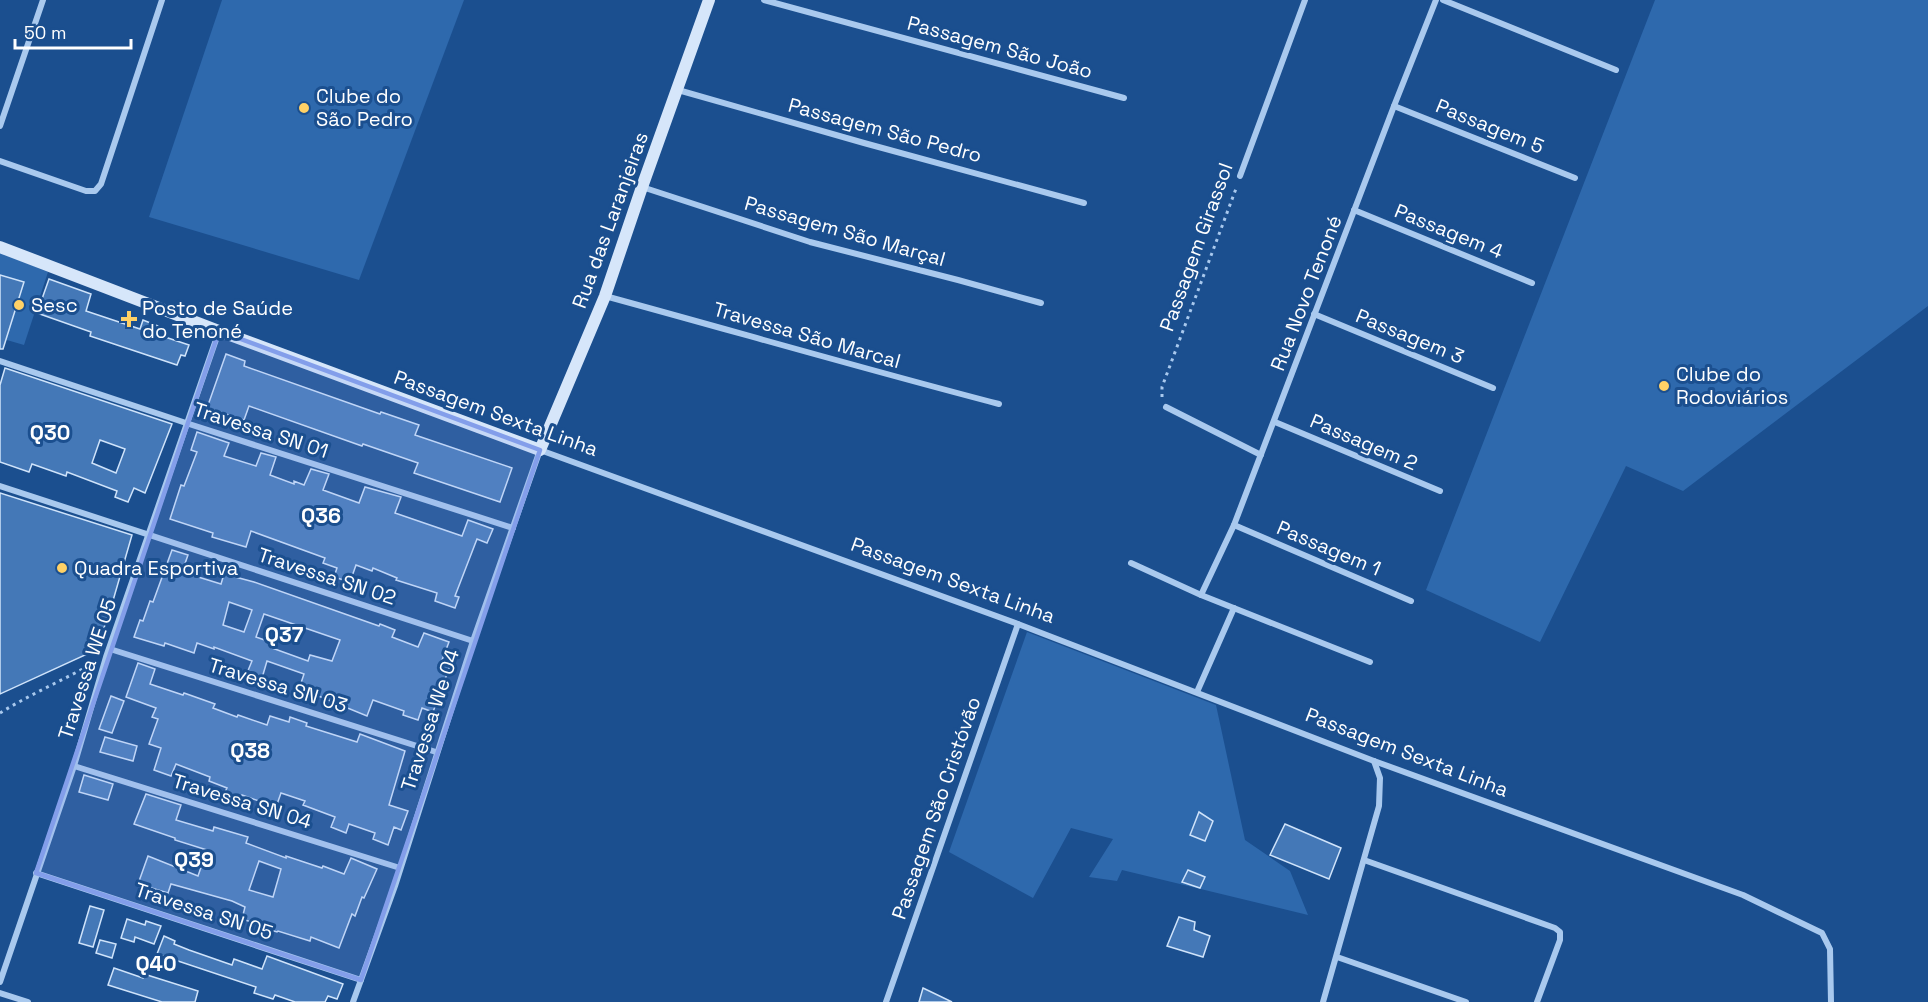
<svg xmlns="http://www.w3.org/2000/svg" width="1928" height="1002" viewBox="0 0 1928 1002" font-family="'Space Grotesk',sans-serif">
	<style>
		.green { fill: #2e69ad }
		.building { fill: #4478b7; stroke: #cfe3fa; stroke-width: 1.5; fill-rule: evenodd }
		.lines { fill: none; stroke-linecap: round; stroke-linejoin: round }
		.path { stroke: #a9c9ee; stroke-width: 3; stroke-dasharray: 3 4.5; stroke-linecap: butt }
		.street { stroke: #a9c9ee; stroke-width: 6 }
		.secondary { stroke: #d6e6fa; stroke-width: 12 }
		.marked { fill: #839eea; fill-opacity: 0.2; stroke: #839eea; stroke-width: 4.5; stroke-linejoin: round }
		.poi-dot { fill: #ffd166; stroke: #1b4f8f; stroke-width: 2 }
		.labels { text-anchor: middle; stroke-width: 6; stroke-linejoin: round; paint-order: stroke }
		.street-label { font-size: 20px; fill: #fff; stroke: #1b4f8f }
		.poi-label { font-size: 20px; fill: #fff; stroke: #1b4f8f; text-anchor: start }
		.neighbourhood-label { font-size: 21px; font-weight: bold; fill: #fff; stroke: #1b4f8f }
	</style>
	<rect width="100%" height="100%" fill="#1b4f8f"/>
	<g class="green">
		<path d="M 222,0 L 464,0 L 359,280 L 149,217 Z"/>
		<path d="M 1655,0 L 1928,0 L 1928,306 L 1683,491 L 1626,466 L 1540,642 L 1426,590 Z"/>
		<path d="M 0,252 L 48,272 L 24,345 L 0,338 Z"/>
		<path d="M 1027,632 L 1216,705 L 1245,840 L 1290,871 L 1308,915 L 1122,870 L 1117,881 L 1089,877 L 1113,839 L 1071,828 L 1033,898 L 949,852 Z"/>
	</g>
	<g class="building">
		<path d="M 0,275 L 24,282 L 3,349 L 0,349 Z"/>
		<path d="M 49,279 L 91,294 L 86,311 L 140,329 L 143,320 L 158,326 L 156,334 L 189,345 L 185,356 L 181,355 L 177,365 L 90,336 L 91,332 L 37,313 Z"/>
		<path d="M 226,354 L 245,361 L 244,366 L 380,414 L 381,412 L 419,425 L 415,435 L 512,468 L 500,502 L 414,473 L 418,463 L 363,444 L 362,446 L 249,406 L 244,420 L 207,408 Z"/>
		<path d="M 5,368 L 172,424 L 145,493 L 134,488 L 128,502 L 115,497 L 117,491 L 67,472 L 66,476 L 32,464 L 29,472 L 0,462 L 0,385 ZM 100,440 L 125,449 L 116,473 L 92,463 Z"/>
		<path d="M 197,432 L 229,443 L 224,456 L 256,466 L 261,453 L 276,457 L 270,475 L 294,484 L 294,481 L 304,485 L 311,469 L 329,474 L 323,490 L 359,503 L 365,487 L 401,497 L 395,513 L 462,536 L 468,520 L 493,529 L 487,543 L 477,539 L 455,596 L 459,597 L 455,608 L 435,601 L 437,593 L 396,580 L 397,578 L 373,568 L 372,571 L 356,565 L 350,582 L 334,577 L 337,568 L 323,563 L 325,558 L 251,531 L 246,547 L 212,537 L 213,533 L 170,519 L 181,485 L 184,486 L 197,452 L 191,450 Z"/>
		<path d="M 0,493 L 132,535 L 110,611 L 96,650 L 0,694 Z"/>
		<path d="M 172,550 L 188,555 L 182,572 L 221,584 L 224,574 L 254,582 L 379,626 L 380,624 L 395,630 L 392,637 L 418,647 L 424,633 L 449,642 L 442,660 L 451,663 L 433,712 L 422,708 L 418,720 L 403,715 L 404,711 L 373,700 L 367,716 L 316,695 L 315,698 L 298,692 L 304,674 L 267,661 L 262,678 L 247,673 L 252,661 L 214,647 L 214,649 L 197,643 L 194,653 L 165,643 L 164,646 L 134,637 L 140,620 L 143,621 L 150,601 L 153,602 ZM 229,602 L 252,610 L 244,632 L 223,625 ZM 264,614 L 340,640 L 332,661 L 310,655 L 308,661 L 272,648 L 273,643 L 256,637 Z"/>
		<path d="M 138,663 L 155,669 L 150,684 L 183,695 L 184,693 L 215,704 L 213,708 L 237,717 L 238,715 L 267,725 L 270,716 L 289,722 L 290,717 L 307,723 L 306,726 L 357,742 L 360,734 L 405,751 L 389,805 L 408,811 L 401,830 L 394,827 L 388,845 L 373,839 L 375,833 L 349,824 L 346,833 L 331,827 L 335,817 L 303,805 L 305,801 L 281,793 L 276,807 L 242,795 L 241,798 L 225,792 L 227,788 L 209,781 L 210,777 L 176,764 L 171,776 L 154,770 L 161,748 L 149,744 L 158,719 L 152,717 L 156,708 L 126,697 Z"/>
		<path d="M 111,696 L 124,701 L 112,733 L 99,729 Z"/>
		<path d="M 105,737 L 137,746 L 133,761 L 100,752 Z"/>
		<path d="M 84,775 L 113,784 L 108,800 L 79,792 Z"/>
		<path d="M 146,794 L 181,805 L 176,820 L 213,831 L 214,827 L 248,837 L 246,843 L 286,858 L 286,856 L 322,868 L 323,866 L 344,874 L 351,858 L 377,869 L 364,898 L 362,897 L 355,916 L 352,914 L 339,948 L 311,937 L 310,941 L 278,931 L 277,932 L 264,928 L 264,926 L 242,919 L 245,907 L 232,901 L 171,884 L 168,893 L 138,884 L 148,856 L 198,876 L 207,850 L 175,840 L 175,838 L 134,824 ZM 259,861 L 281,869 L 273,897 L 249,890 Z"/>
		<path d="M 1199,812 L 1213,821 L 1205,841 L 1190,835 Z"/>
		<path d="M 1285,824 L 1341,848 L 1329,879 L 1270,855 Z"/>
		<path d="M 1188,870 L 1205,877 L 1200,888 L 1182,882 Z"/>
		<path d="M 90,906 L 104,910 L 93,947 L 79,943 Z"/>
		<path d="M 1179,917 L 1195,922 L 1194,930 L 1210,936 L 1203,957 L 1167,946 Z"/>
		<path d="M 127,919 L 145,925 L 146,921 L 161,926 L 154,944 L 135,937 L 134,942 L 121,938 Z"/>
		<path d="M 164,936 L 175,941 L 174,944 L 189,950 L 232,965 L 234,959 L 262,969 L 267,956 L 343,984 L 337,999 L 328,996 L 325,1002 L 295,1002 L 275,995 L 273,999 L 254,993 L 256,987 L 157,954 Z"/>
		<path d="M 100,940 L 116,944 L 112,958 L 96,953 Z"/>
		<path d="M 114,968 L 143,978 L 144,974 L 198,991 L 195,1002 L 162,1002 L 108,985 Z"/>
		<path d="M 923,988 L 952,1002 L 919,1002 Z"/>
	</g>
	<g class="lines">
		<g class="path">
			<path d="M 1162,397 L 1162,387 L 1237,186"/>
			<path d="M 0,713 C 29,695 63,680 94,663"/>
		</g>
		<g class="street">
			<path d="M 764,0 L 1124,98"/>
			<path d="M 1443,0 L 1616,70"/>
			<path d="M 678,90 L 864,143 L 1084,203"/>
			<path d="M 1394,106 L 1575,178"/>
			<path d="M 0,126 L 43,0"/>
			<path d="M 0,161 L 86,191 L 95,191 L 101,184 L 162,0"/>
			<path d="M 1240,176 L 1305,0"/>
			<path d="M 642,187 L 810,242 L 958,280 L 1041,303"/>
			<path d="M 1354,210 L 1532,283"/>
			<path d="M 605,296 C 737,332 868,370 999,404"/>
			<path d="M 1314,314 L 1493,388"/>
			<path d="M 0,361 L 186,423 L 513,528"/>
			<path d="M 1166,407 L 1261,455"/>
			<path d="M 1275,422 L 1440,491"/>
			<path d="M 0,486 L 473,641"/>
			<path d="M 1234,525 L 1411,601"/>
			<path d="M 1131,563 L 1201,595 L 1370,662"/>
			<path d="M 1201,595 L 1234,525 L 1394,106 L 1436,0"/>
			<path d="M 110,649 L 436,752"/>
			<path d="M 1197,692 L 1234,608"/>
			<path d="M 74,766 L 400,868"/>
			<path d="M 1364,860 L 1555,928 L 1560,932 L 1560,940 L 1537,1002"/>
			<path d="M 36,873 L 361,980"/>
			<path d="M 1337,957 L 1466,1002"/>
			<path d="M 0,982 L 74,766 L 106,657 L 219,331"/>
			<path d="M 0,993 L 28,1002"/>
			<path d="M 353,1002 L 395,886 L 473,641 L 540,450 L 1018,624 L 1374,761 L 1743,895 L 1822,933 L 1830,949 L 1831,1002"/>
			<path d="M 886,1002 L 1018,624"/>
			<path d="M 1323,1002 L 1379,806 L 1380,778 L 1374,761"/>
		</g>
		<path class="secondary" d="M 0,247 L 219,331 L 540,450 L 605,296 L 642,187 L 709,0"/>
	</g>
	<path class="marked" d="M 219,331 L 540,450 L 361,980 L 36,873 Z"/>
	<g class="poi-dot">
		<circle cx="304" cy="108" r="6"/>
		<circle cx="19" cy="305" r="6"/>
		<path d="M126 310h6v6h6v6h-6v6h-6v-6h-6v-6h6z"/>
		<circle cx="1664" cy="386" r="6"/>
		<circle cx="62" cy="568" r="6"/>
	</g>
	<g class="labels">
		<g class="street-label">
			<text transform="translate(1000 47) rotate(15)" y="7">Passagem São João</text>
			<text transform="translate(1490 126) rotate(22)" y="7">Passagem 5</text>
			<text transform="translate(885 130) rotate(15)" y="7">Passagem São Pedro</text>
			<text transform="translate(610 220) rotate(-70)" y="7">Rua das Laranjeiras</text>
			<text transform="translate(845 231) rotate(16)" y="7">Passagem São Marçal</text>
			<text transform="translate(1449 231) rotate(22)" y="7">Passagem 4</text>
			<text transform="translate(1196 247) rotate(-70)" y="7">Passagem Girassol</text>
			<text transform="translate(1306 293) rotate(-69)" y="7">Rua Novo Tenoné</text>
			<text transform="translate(807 335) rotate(16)" y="7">Travessa São Marcal</text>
			<text transform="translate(1410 336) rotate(22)" y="7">Passagem 3</text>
			<text transform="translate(496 413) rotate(20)" y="7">Passagem Sexta Linha</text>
			<text transform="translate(261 430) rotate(18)" y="7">Travessa SN 01</text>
			<text transform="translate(1364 442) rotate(23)" y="7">Passagem 2</text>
			<text transform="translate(1329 548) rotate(23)" y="7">Passagem 1</text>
			<text transform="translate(327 576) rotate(18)" y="7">Travessa SN 02</text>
			<text transform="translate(953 580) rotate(20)" y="7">Passagem Sexta Linha</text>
			<text transform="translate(87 669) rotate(-72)" y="7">Travessa WE 05</text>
			<text transform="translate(278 685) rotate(17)" y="7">Travessa SN 03</text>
			<text transform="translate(430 720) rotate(-72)" y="7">Travessa We 04</text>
			<text transform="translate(1407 752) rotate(21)" y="7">Passagem Sexta Linha</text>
			<text transform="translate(242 801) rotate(17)" y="7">Travessa SN 04</text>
			<text transform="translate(936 808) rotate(-71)" y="7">Passagem São Cristóvão</text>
			<text transform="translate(204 911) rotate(18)" y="7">Travessa SN 05</text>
		</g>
		<g class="poi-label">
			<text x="316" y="103">Clube do<tspan x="316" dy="23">São Pedro</tspan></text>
			<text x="31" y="312">Sesc</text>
			<text x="142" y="315">Posto de Saúde<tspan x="142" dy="23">do Tenoné</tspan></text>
			<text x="1676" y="381">Clube do<tspan x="1676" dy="23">Rodoviários</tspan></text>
			<text x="74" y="575">Quadra Esportiva</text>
		</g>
		<g class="neighbourhood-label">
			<text x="50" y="440">Q30</text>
			<text x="321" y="523">Q36</text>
			<text x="284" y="642">Q37</text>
			<text x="250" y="758">Q38</text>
			<text x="194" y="867">Q39</text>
			<text x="156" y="971">Q40</text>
		</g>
	</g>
	<path d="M15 39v9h116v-9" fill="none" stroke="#ffffff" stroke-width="3"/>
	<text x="24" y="39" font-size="18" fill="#ffffff" stroke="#1b4f8f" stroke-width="4.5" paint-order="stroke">50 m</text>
</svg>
